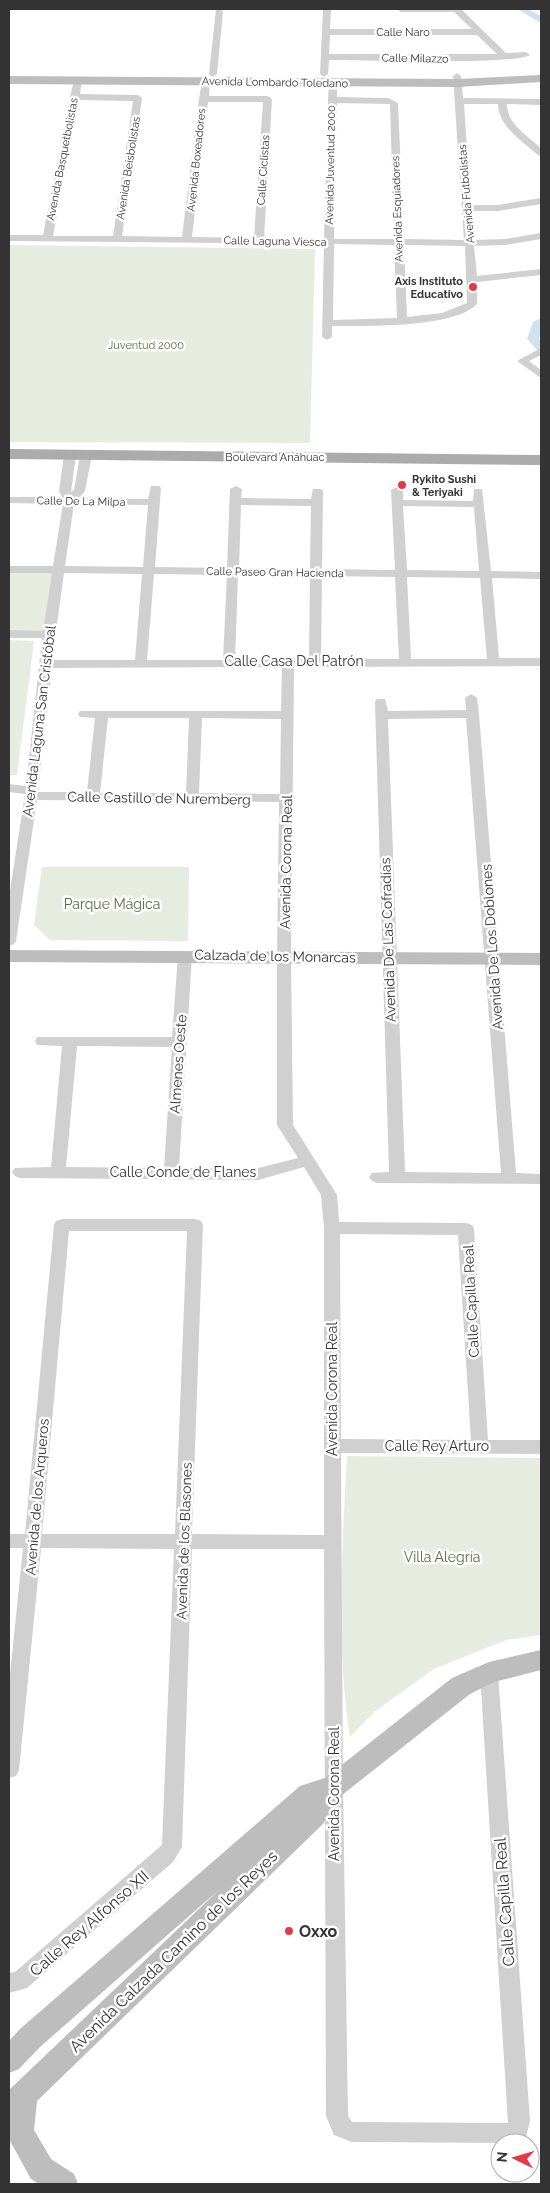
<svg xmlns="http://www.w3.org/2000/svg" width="550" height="2193" viewBox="0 0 550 2193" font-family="Raleway,sans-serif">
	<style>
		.green { fill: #e6ecdf }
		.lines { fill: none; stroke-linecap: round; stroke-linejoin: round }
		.canal { fill: #cfe2ee; fill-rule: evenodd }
		.street { fill: #d0d0d0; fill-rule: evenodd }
		.secondary { fill: #bdbdbd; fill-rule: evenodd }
		.primary { fill: #ababab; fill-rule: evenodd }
		.poi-dot { fill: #e63946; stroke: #fff; stroke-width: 2 }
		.labels { text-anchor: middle; stroke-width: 5; stroke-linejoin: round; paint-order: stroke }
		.far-street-label { font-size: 11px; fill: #333; stroke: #fff }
		.far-poi-label { font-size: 11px; font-weight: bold; fill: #333; stroke: #fff; text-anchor: end }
		.far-park-label { font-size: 11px; fill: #56703f; stroke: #fff }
		.street-label { font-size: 14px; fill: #333; stroke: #fff }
		.park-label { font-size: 14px; fill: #56703f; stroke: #fff }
		.near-street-label { font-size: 16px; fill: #333; stroke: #fff }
		.near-poi-label { font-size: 16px; font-weight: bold; fill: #333; stroke: #fff; text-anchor: start }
	</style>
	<rect width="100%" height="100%" fill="#fff"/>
	<g class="green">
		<path d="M 9,245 L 315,249 L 310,443 L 9,442 Z"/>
		<path d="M 9,572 L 55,572 L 45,632 L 9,631 Z"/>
		<path d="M 9,640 L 34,641 L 17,775 L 9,775 Z"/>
		<path d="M 42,867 L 189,867 L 188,941 L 50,940 L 34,925 Z"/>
		<path d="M 347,1456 L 541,1458 L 541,1635 L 506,1640 L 434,1669 L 374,1712 L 350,1737 C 336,1646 342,1548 347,1456 Z"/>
	</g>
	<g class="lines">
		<g class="canal">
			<path d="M 517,9 L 528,9 L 541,16 L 541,23 Z"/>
			<path d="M 541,318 L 541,332 L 539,339 L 541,341 L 541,351 L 537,350 L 527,339 L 533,322 Z"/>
		</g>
		<g class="street">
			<path d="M 216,9 L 223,11 L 217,74 L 213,77 L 209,74 Z"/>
			<path d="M 323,9 L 331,9 L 330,29 L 472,29 L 454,12 L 401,12 L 397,9 L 461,9 L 506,53 L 526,52 L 530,55 C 518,65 357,60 329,60 L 328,74 L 324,77 L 320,74 ZM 330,35 L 477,35 L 497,54 L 329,54 Z"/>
			<path d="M 457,73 L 461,76 L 463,98 L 541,99 L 541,105 L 507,104 C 507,124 528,136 541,148 L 541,156 L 538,155 C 523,142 498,126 498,104 L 464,104 L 471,205 L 498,205 L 541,198 L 541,204 L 498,211 L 472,211 L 474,240 L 505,239 L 541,233 L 541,239 L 505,245 L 474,246 L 477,276 L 541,269 L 541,275 L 477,282 L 477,304 C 455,328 365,326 332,326 L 332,337 L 327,340 L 322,337 L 324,244 L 9,241 L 9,235 L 43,235 L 70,97 L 74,80 L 78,77 L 82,80 L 80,94 L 138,95 L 142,98 L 122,236 L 182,237 L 199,99 L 202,81 L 206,78 L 210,81 L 209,96 L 268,96 L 272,99 L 264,238 L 324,238 L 328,100 L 329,83 L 333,80 L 337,83 L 337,97 L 388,98 L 398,103 L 404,239 L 464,240 L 453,76 ZM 79,100 L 133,101 L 113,236 L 53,236 ZM 208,102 L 263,102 L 254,238 L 192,237 ZM 337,103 L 390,104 L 394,239 L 334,239 ZM 334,244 L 394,245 L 397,318 L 333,320 ZM 404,245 L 465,246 L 467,303 L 442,313 L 407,317 Z"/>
			<path d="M 541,348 L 541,355 L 529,361 L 541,370 L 541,378 L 517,361 Z"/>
			<path d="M 70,452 L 76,455 L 71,492 L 74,490 L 80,455 L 86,452 L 92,455 L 85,491 L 79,498 L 148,499 L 151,486 L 159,486 L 161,488 L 155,567 L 227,568 L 230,489 L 236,486 L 242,489 L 241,498 L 311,499 L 313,489 L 321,489 L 323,491 L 322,569 L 395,570 L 391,490 L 397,487 L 403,490 L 403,500 L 473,501 L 474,489 L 482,489 L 491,571 L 541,572 L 541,579 L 492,578 L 499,658 L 541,658 L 541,666 L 294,667 L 291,956 L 293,1125 L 337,1195 L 339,1222 L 466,1223 L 472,1225 L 474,1229 L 488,1440 L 541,1440 L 541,1454 L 341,1453 L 343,1787 L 348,2116 L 352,2122 L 508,2123 L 480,1673 L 482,1667 L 489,1665 L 496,1667 L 498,1673 L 530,2121 L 526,2137 L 512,2143 L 352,2142 L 334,2135 L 326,2116 L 324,1549 L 192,1549 L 182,1847 L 173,1862 L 27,1988 L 9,1993 L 9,1973 L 15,1972 L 162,1845 L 174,1549 L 41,1548 L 19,1770 L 16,1776 L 9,1778 L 9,1684 L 23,1548 L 9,1548 L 9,1534 L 25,1534 L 54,1225 L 56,1221 L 62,1219 L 195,1219 L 201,1221 L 203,1225 L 192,1534 L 324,1535 L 324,1228 L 321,1195 L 304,1167 L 258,1180 L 20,1178 L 15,1176 L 12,1172 L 15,1168 L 51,1167 L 62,1046 L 37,1045 L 35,1041 L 37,1037 L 172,1037 L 178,955 L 180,952 L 190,952 L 192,955 L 179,1168 L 258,1168 L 298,1158 L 277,1125 L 277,956 L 279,802 L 37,800 L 16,941 L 14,944 L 9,946 L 9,897 L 25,794 L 9,792 L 9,784 L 26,786 L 42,638 L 9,638 L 9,630 L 43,631 L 52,573 L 9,573 L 9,566 L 53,566 L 63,504 L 9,503 L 9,497 L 62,497 L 59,491 L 64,455 ZM 74,504 L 148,505 L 143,567 L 65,566 ZM 241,505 L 311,506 L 310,569 L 239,568 ZM 403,506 L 474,507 L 479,571 L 407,570 ZM 64,573 L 142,574 L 135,660 L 52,660 ZM 154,574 L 227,575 L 223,660 L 147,660 ZM 238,575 L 310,576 L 309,659 L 235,660 ZM 322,576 L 395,577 L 399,659 L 321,659 ZM 407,577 L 480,578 L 487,659 L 411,659 ZM 282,667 L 281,711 L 80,711 L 78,714 L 80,717 L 95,718 L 87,792 L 38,792 L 52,668 ZM 108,718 L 189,718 L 186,793 L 100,793 ZM 202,718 L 281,719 L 280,794 L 199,793 ZM 77,1046 L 172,1047 L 164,1168 L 66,1167 ZM 69,1231 L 187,1231 L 175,1534 L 42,1534 ZM 340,1234 L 458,1235 L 471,1440 L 341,1439 Z"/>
			<path d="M 471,694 L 477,698 L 479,714 L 516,1173 L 541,1174 L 541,1184 L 377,1183 L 372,1181 L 369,1177 L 372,1173 L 389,1172 L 375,702 L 377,699 L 385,699 L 388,711 L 466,710 L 465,698 ZM 466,718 L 501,1173 L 405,1172 L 388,719 Z"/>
		</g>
		<g class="secondary">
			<path d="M 9,76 L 458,79 L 541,75 L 541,82 L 458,87 L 9,84 Z"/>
			<path d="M 9,950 L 541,953 L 541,965 L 9,962 Z"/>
			<path d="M 541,1650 L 541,1670 L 494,1682 L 470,1694 L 342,1795 L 323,1824 L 37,2101 L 34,2130 L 51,2159 L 74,2174 L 78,2184 L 39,2184 L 31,2179 L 9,2139 L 9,2090 L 221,1888 L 40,2047 L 19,2069 L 9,2073 L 9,2041 L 20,2029 L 300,1786 L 325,1778 L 452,1678 L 489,1662 Z"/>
		</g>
		<path class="primary" d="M 9,449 L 541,455 L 541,465 L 9,459 Z"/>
	</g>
	<g class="poi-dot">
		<circle cx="473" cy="287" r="5"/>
		<circle cx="402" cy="485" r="5"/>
		<circle cx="289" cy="1931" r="5"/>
	</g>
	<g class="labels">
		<g class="far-street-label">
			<text x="403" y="36">Calle Naro</text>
			<text transform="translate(415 58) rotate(1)" y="4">Calle Milazzo</text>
			<text transform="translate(275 82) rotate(1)" y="4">Avenida Lombardo Toledano</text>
			<text transform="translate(62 159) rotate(-79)" y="4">Avenida Basquetbolistas</text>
			<text transform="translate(196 160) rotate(-84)" y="4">Avenida Boxeadores</text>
			<text transform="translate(330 165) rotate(-89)" y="4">Avenida Juventud 2000</text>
			<text transform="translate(128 168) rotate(-81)" y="4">Avenida Beisbolistas</text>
			<text transform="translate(263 170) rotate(-86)" y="4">Calle Ciclistas</text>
			<text transform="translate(466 194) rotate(-95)" y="4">Avenida Futbolistas</text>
			<text transform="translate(397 209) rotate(-92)" y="4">Avenida Esquiadores</text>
			<text transform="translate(275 241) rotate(1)" y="4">Calle Laguna Viesca</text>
			<text x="275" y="461">Boulevard Anáhuac</text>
			<text transform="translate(81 501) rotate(1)" y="4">Calle De La Milpa</text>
			<text transform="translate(275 572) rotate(1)" y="4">Calle Paseo Gran Hacienda</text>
		</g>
		<g class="far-poi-label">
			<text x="463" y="285">Axis Instituto<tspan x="463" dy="13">Educativo</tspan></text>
			<text x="412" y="483" text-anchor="start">Rykito Sushi<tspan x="412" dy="13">&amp; Teriyaki</tspan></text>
		</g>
		<g class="far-park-label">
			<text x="146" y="349">Juventud 2000</text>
		</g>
		<g class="street-label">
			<text x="294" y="666">Calle Casa Del Patrón</text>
			<text transform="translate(39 721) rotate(-83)" y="5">Avenida Laguna San Cristóbal</text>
			<text transform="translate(159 798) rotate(1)" y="5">Calle Castillo de Nuremberg</text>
			<text transform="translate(286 862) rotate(-89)" y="5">Avenida Corona Real</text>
			<text transform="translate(388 940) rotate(-92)" y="5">Avenida De Las Cofradías</text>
			<text transform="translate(492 947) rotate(-94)" y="5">Avenida De Los Doblones</text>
			<text transform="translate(275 956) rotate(1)" y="5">Calzada de los Monarcas</text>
			<text transform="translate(178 1064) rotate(-86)" y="5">Almenes Oeste</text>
			<text x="183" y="1177">Calle Conde de Flanes</text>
			<text transform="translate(471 1301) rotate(-93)" y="5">Calle Capilla Real</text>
			<text transform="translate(332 1389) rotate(-90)" y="5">Avenida Corona Real</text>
			<text x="437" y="1451">Calle Rey Arturo</text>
			<text transform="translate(37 1497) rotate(-85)" y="5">Avenida de los Arqueros</text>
			<text transform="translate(184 1541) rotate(-88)" y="5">Avenida de los Blasones</text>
			<text transform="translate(334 1794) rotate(-90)" y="5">Avenida Corona Real</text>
		</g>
		<g class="park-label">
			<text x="112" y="909">Parque Mágica</text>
			<text x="442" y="1562">Villa Alegría</text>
		</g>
		<g class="near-street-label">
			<text transform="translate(504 1902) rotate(-94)" y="6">Calle Capilla Real</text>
			<text transform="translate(89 1923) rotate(-41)" y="6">Calle Rey Alfonso XII</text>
			<text transform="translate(173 1951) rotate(-44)" y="6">Avenida Calzada Camino de los Reyes</text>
		</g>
		<g class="near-poi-label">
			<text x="299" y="1937">Oxxo</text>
		</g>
	</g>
	<rect width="550" height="2193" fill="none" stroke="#333333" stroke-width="20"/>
	<g transform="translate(515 2158) rotate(275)"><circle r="24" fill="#ffffff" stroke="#adadad"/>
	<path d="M0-4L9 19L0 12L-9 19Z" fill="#e63946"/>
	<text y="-8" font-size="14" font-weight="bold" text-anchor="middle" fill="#333333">N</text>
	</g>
</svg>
